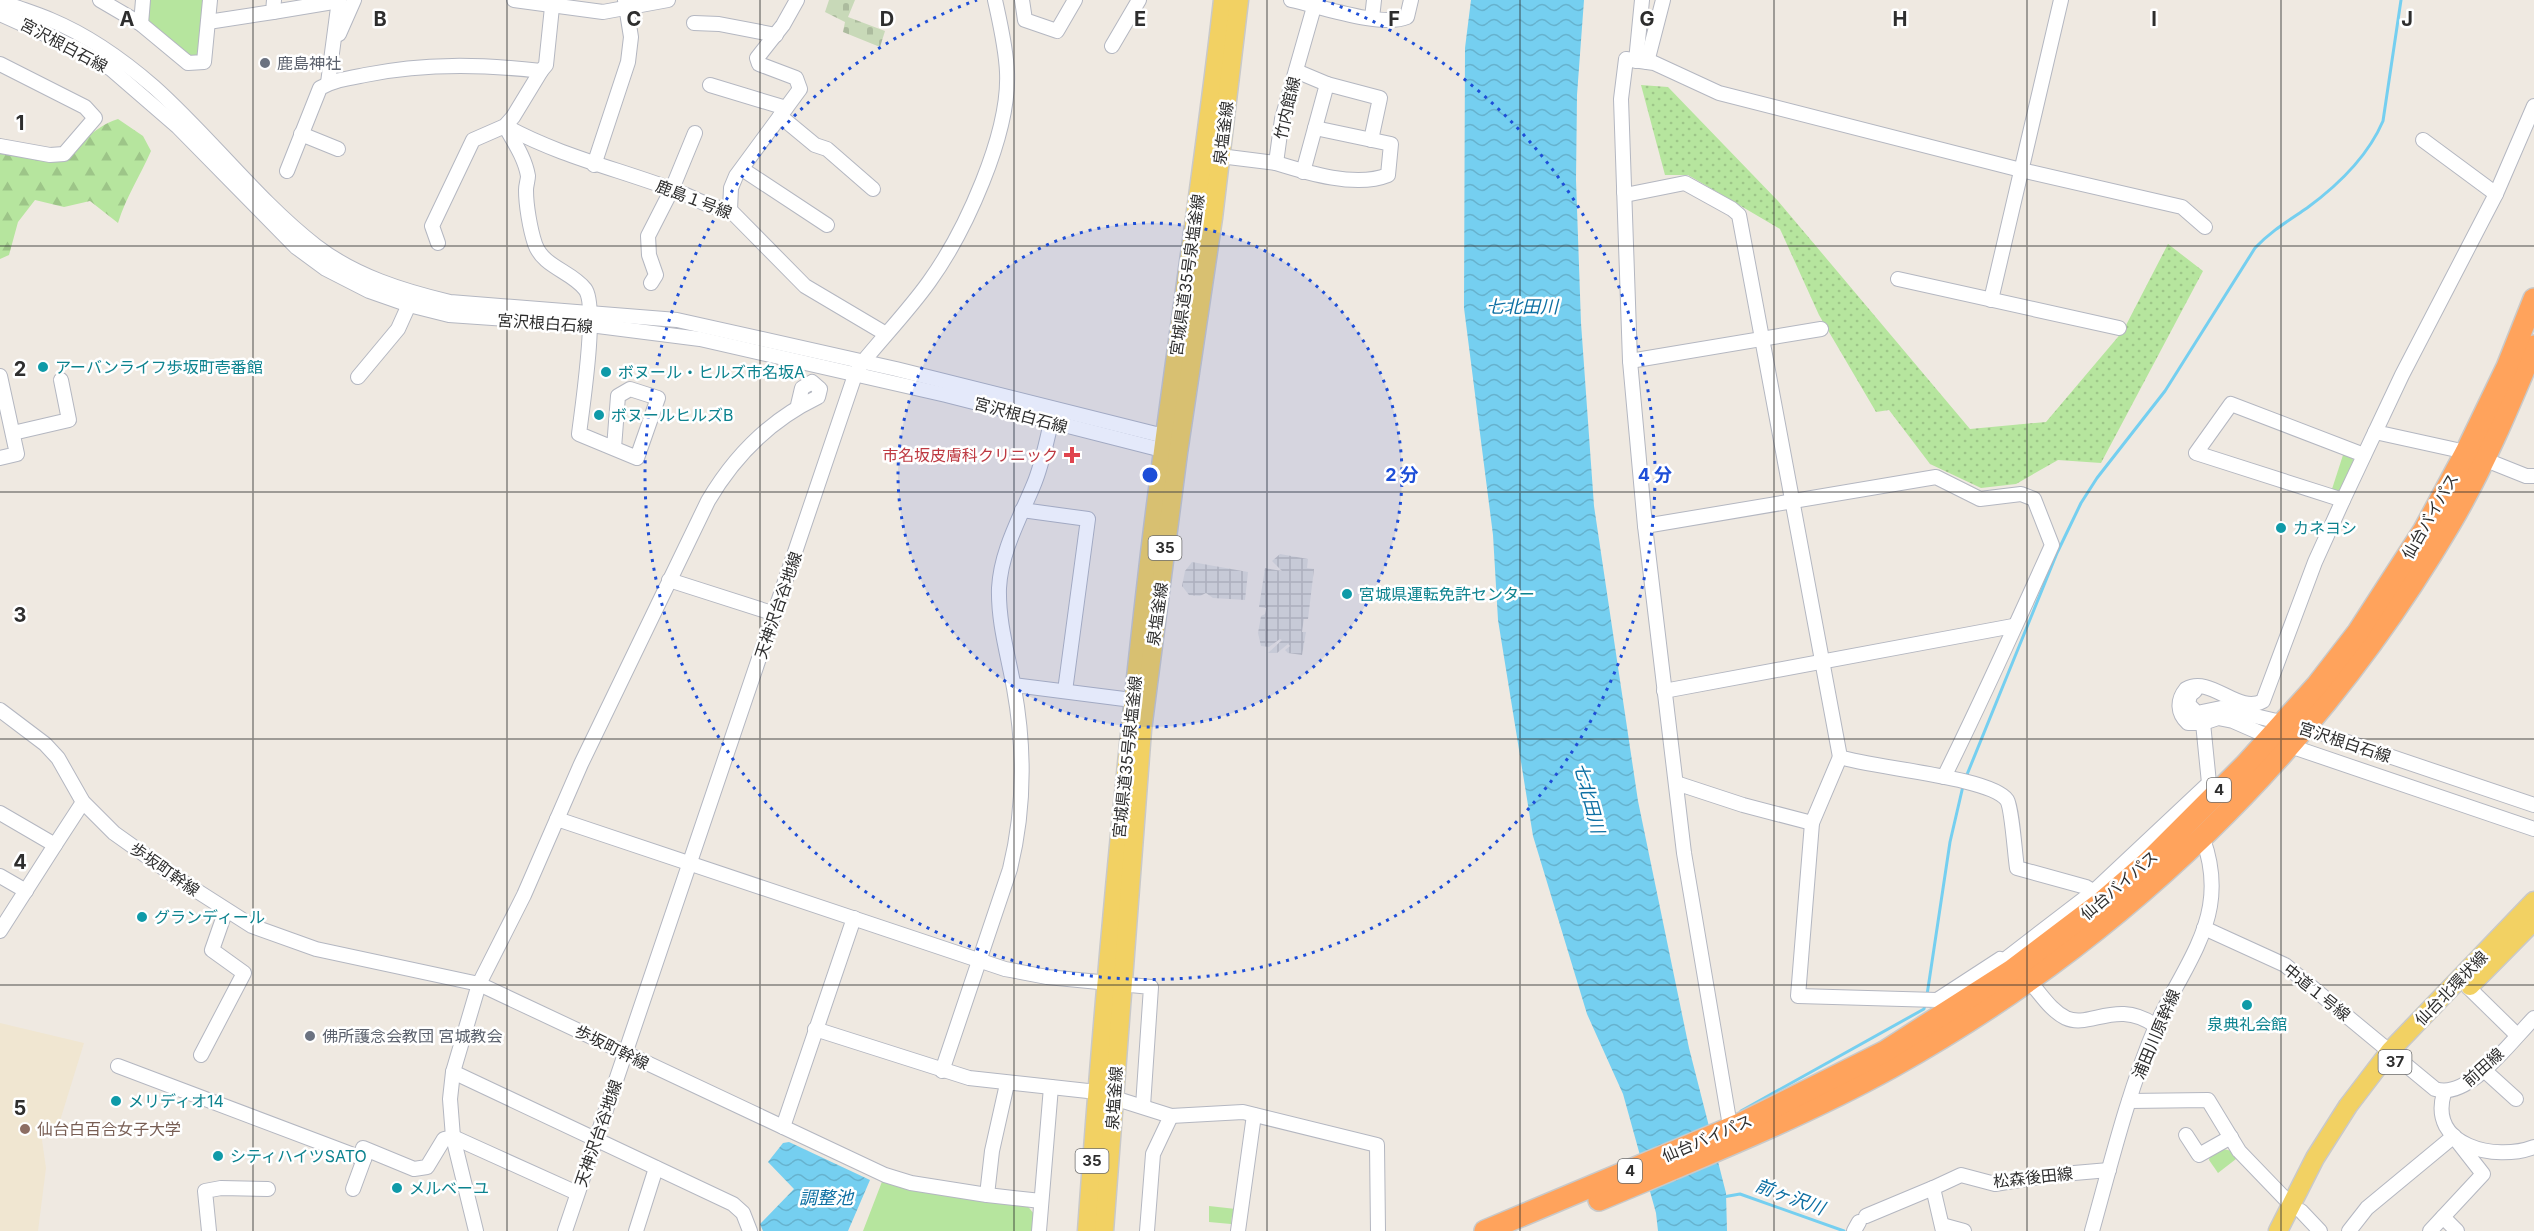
<svg xmlns="http://www.w3.org/2000/svg" width="2534" height="1231" viewBox="0 0 2534 1231" font-family="Inter,'Noto Sans JP',sans-serif">
	<style>
		.education { fill: #f0e6d1 }
		.grass { fill: url(#grass-dots) }
		.forest { fill: url(#forest-firs) }
		.cemetery { fill: url(#cemetery-stones) }
		.park { fill: #b6e59e }
		.plaza { fill: url(#plaza-grid) }
		.water { fill: url(#water-waves) }
		.lines { fill: none; stroke-linecap: round; stroke-linejoin: round }
		.stream { stroke: #75cff0; stroke-width: 3 }
		.minor-casing { stroke: #b4b7c1; stroke-width: 16 }
		.major-casing { stroke: #c9c9c9; stroke-width: 21 }
		.highway-casing { stroke: #c9c9c9; stroke-width: 24 }
		.minor { stroke: #fff; stroke-width: 14 }
		.major { stroke: #f2d163; stroke-width: 18 }
		.highway { stroke: #ffa35c; stroke-width: 21 }
		.grid { fill: none; stroke: #2e2e2e; stroke-width: 1.5; stroke-opacity: 0.55 }
		.ring { fill: none; stroke: #1d4ed8; stroke-width: 3; stroke-dasharray: 3 6 }
		.worship-dot { fill: #6b7280; stroke: #fff; stroke-width: 2 }
		.culture-dot { fill: #0f9aa8; stroke: #fff; stroke-width: 2 }
		.health-dot { fill: #e0444e; stroke: #fff; stroke-width: 2 }
		.education-dot { fill: #8d6e63; stroke: #fff; stroke-width: 2 }
		.labels { text-anchor: middle; stroke-width: 5; stroke-linejoin: round; paint-order: stroke }
		.shield { fill: #fff; stroke: #6d6d6d; stroke-width: 1.5 }
		.shield-label { font-size: 15px; font-weight: bold; fill: #2e2e2e }
		.street-label { font-size: 16px; fill: #2e2e2e; stroke: #fff }
		.worship-label { font-size: 16px; fill: #5b616d; stroke: #fff; text-anchor: start }
		.culture-label { font-size: 16px; fill: #0d838f; stroke: #fff; text-anchor: start }
		.health-label { font-size: 16px; fill: #be3a42; stroke: #fff; text-anchor: end }
		.education-label { font-size: 16px; fill: #785e54; stroke: #fff; text-anchor: start }
		.water-label { font-size: 18px; font-style: italic; fill: #0d6fa3; stroke: #fff }
		.grid-label { font-size: 20px; text-anchor: middle; font-weight: bold; fill: #2e2e2e; stroke: #fff; stroke-width: 5; stroke-linejoin: round; paint-order: stroke }
		.centre { fill: #1d4ed8; stroke: #fff; stroke-width: 3 }
		.ring-label { font-size: 18px; text-anchor: middle; font-weight: bold; fill: #1d4ed8; stroke: #fff; stroke-width: 5; stroke-linejoin: round; paint-order: stroke }
	</style>
	<defs>
		<pattern id="grass-dots" width="8" height="8" patternUnits="userSpaceOnUse" patternTransform="scale(1.5)"><rect width="8" height="8" fill="#b6e59e"/><path d="M2 2h.1M6 6h.1" fill="none" stroke="#9dc588" stroke-width="1.8" stroke-linecap="round"/></pattern>
		<pattern id="forest-firs" width="22" height="20" patternUnits="userSpaceOnUse" patternTransform="scale(1.5)"><rect width="22" height="20" fill="#b6e59e"/><path d="M5 1l3.5 6h-7zM16 11l3.5 6h-7z" fill="#9dc588"/></pattern>
		<pattern id="cemetery-stones" width="16" height="16" patternUnits="userSpaceOnUse" patternTransform="scale(1.5)"><rect width="16" height="16" fill="#c8d9b8"/><path d="M2 7V4a2 2 0 0 1 4 0v3zM10 15v-3a2 2 0 0 1 4 0v3z" fill="#acbb9e"/></pattern>
		<pattern id="plaza-grid" width="8" height="8" patternUnits="userSpaceOnUse" patternTransform="scale(1.5)"><rect width="8" height="8" fill="#dfdcd8"/><path d="M0 4h8M4 0v8" fill="none" stroke="#c0bdba"/></pattern>
		<pattern id="water-waves" width="16" height="10" patternUnits="userSpaceOnUse" patternTransform="scale(1.5)"><rect width="16" height="10" fill="#75cff0"/><path d="M0 5q4-4 8 0t8 0" fill="none" stroke="#66b2ce"/></pattern>
	</defs>
	<rect width="100%" height="100%" fill="#efe9e1"/>
	<path class="education" d="M 0,1023 L 84,1043 L 59,1124 L 41,1133 L 46,1168 L 38,1231 L 0,1231 Z"/>
	<path class="grass" d="M 1641,85 L 1668,87 L 1778,201 L 1970,429 L 2046,422 L 2123,331 L 2168,244 L 2203,271 L 2101,463 L 2058,460 L 2016,484 L 1981,488 L 1930,464 L 1889,410 L 1876,412 L 1819,315 L 1780,229 L 1688,175 L 1665,175 Z"/>
	<path class="forest" d="M 118,119 L 143,136 L 151,151 C 140,176 126,197 118,223 L 90,201 L 64,207 L 35,200 L 18,222 L 9,255 L 0,259 L 0,152 L 58,161 C 82,147 90,128 118,119 Z"/>
	<path class="cemetery" d="M 829,0 L 855,0 L 848,17 L 885,31 L 880,47 L 843,32 L 845,22 L 825,12 Z"/>
	<g class="park">
		<path d="M 149,0 L 204,0 L 200,55 L 191,58 L 147,22 Z"/>
		<path d="M 2344,452 L 2351,455 L 2354,462 L 2343,488 L 2337,491 L 2332,489 Z"/>
		<path d="M 2223,1149 L 2232,1151 L 2236,1159 L 2218,1173 L 2209,1160 L 2210,1156 Z"/>
		<path d="M 883,1179 C 929,1196 977,1199 1026,1204 L 1034,1214 L 1033,1231 L 863,1231 Z"/>
		<path d="M 1209,1206 L 1236,1209 L 1236,1216 L 1232,1216 L 1231,1224 L 1209,1222 Z"/>
	</g>
	<g class="plaza">
		<path d="M 1280,554 L 1308,559 L 1307,568 L 1314,569 L 1308,619 L 1304,619 L 1303,625 L 1302,632 L 1306,632 L 1302,655 L 1288,653 L 1285,650 L 1290,646 L 1288,644 L 1277,653 L 1268,653 L 1282,640 L 1280,639 L 1269,647 L 1261,646 L 1258,633 L 1261,616 L 1265,614 L 1266,608 L 1259,607 L 1265,568 L 1282,571 L 1272,561 Z"/>
		<path d="M 1192,562 L 1248,572 L 1245,600 L 1213,598 L 1206,593 L 1200,596 L 1189,595 L 1182,586 L 1185,571 Z"/>
	</g>
	<g class="water">
		<path d="M 1471,0 L 1584,0 L 1577,95 L 1576,180 L 1581,323 L 1594,506 L 1638,801 L 1689,1048 L 1726,1193 L 1727,1231 L 1658,1231 L 1656,1213 L 1623,1094 L 1587,1014 L 1533,836 L 1498,620 L 1493,535 L 1464,308 L 1465,48 Z"/>
		<path d="M 789,1142 L 870,1180 L 848,1231 L 763,1231 L 760,1224 L 794,1189 L 768,1162 L 783,1143 Z"/>
	</g>
	<g class="lines">
		<g class="stream">
			<path d="M 1966,777 L 2057,553 L 2081,503 L 2097,478 L 2165,391 L 2255,248 C 2271,231 2288,221 2307,208 C 2337,186 2368,156 2383,121 L 2401,0"/>
			<path d="M 1927,995 L 1950,842 L 1963,786"/>
			<path d="M 1741,1111 L 1924,1009 L 1925,1004"/>
			<path d="M 1723,1197 L 1740,1194 L 1844,1231"/>
		</g>
		<defs>
			<g id="minor">
				<path d="M 100,0 L 141,24 L 188,63 L 204,62 L 210,0"/>
				<path d="M 514,0 L 603,12 L 668,0"/>
				<path d="M 1022,0 L 1025,20 L 1057,31 L 1075,0"/>
				<path d="M 1291,0 C 1319,6 1382,28 1407,17 L 1411,0"/>
				<path d="M 0,1 C 17,8 35,13 51,20 C 87,35 124,61 154,87 C 210,137 257,200 316,246 C 355,276 403,291 450,302 L 677,320 L 896,369 L 1172,438"/>
				<path d="M 273,12 L 339,1"/>
				<path d="M 0,14 L 80,50 L 111,69 L 178,127 L 296,247 L 326,269 L 369,291 L 409,305 L 449,315 L 590,325 L 700,339 L 946,395 L 1170,452"/>
				<path d="M 1372,18 L 1374,0"/>
				<path d="M 208,22 L 273,12 L 274,0"/>
				<path d="M 694,23 L 719,24 L 776,35"/>
				<path d="M 141,24 L 143,0"/>
				<path d="M 339,34 L 354,0"/>
				<path d="M 1112,46 L 1139,0"/>
				<path d="M 1636,61 L 1642,0"/>
				<path d="M 1647,62 L 1663,0"/>
				<path d="M 0,64 L 85,107 L 95,118 L 64,154 L 50,155 L 0,146"/>
				<path d="M 541,71 L 546,65 L 552,7"/>
				<path d="M 1296,71 L 1327,84"/>
				<path d="M 328,83 L 339,0"/>
				<path d="M 710,85 L 786,108"/>
				<path d="M 780,116 L 815,145 L 827,149 L 873,189"/>
				<path d="M 505,126 C 514,142 525,158 528,176 C 528,180 526,185 526,190 C 526,205 530,229 535,244 C 543,267 571,271 585,289 C 598,305 582,409 579,434 L 637,458 L 658,398 L 630,389 L 618,396 L 614,448"/>
				<path d="M 507,127 C 560,156 618,169 674,190 C 693,197 709,208 730,210 L 805,286 L 886,334"/>
				<path d="M 301,134 L 338,149"/>
				<path d="M 2423,140 L 2496,194"/>
				<path d="M 1220,156 L 1276,163 L 1282,119 L 1316,0"/>
				<path d="M 1276,163 C 1308,173 1356,188 1388,175 L 1391,144 L 1315,128"/>
				<path d="M 594,165 L 628,62 L 631,37 L 625,0"/>
				<path d="M 742,169 L 827,225"/>
				<path d="M 287,171 L 320,88 C 334,80 349,78 365,75 C 424,63 481,64 541,71 L 513,117 L 505,126 L 473,140 L 432,226 L 438,243"/>
				<path d="M 1303,172 L 1327,84 L 1380,98 L 1371,140"/>
				<path d="M 1624,192 L 1630,194 L 1685,183 L 1732,209 L 1739,215 L 1840,757 C 1872,768 1991,777 2007,800 C 2012,808 2015,856 2017,868 L 2086,887 L 2098,894"/>
				<path d="M 730,210 L 731,188 L 736,176 L 800,89 L 796,78 L 759,64 L 757,58 L 783,25 L 797,0"/>
				<path d="M 1898,279 L 2119,328"/>
				<path d="M 651,283 L 656,275 L 649,255 L 648,236 L 672,189 L 695,133"/>
				<path d="M 1991,300 L 2061,0"/>
				<path d="M 1630,361 L 1821,329"/>
				<path d="M 0,376 L 17,454 L 0,458"/>
				<path d="M 358,377 L 398,329 L 412,298"/>
				<path d="M 2375,432 L 2466,452 L 2526,476 L 2534,476"/>
				<path d="M 13,433 L 69,420 L 61,380"/>
				<path d="M 2343,500 L 2196,453 L 2231,404 L 2364,455"/>
				<path d="M 1022,510 L 1088,519 L 1065,691"/>
				<path d="M 1645,526 L 1936,477 L 1980,499 L 2021,494 L 2034,499 L 2052,545 C 2017,623 1982,700 1944,777"/>
				<path d="M 669,580 L 775,614"/>
				<path d="M 1014,685 L 1132,700"/>
				<path d="M 1664,691 L 2013,626"/>
				<path d="M 2195,691 L 2190,695 L 2188,704 L 2197,713 L 2221,708 L 2306,728 L 2534,805"/>
				<path d="M 0,710 L 45,744 L 58,758 L 83,802 L 114,833 L 183,882 L 252,926 L 316,949 L 479,984 L 885,1175 L 911,1183 L 987,1195 L 992,1151 L 1007,1084"/>
				<path d="M 2203,723 L 2218,718 L 2233,721 L 2290,746 L 2534,829"/>
				<path d="M 1840,757 L 1812,823 L 1798,996 L 1937,1000 L 2000,959 L 2008,965"/>
				<path d="M 1676,783 L 1743,805 L 1812,823"/>
				<path d="M 0,813 L 55,845 L 83,802"/>
				<path d="M 557,819 L 1005,969 L 1047,977 L 1151,987 L 1143,1106"/>
				<path d="M 0,876 L 26,891"/>
				<path d="M 2204,928 L 2285,965 L 2435,1089 C 2468,1101 2512,1040 2534,1018"/>
				<path d="M 0,931 L 55,845"/>
				<path d="M 2003,961 L 2094,891 L 2209,783 L 2203,723 L 2188,723 C 2177,713 2177,700 2186,689 C 2211,675 2238,715 2263,701 L 2315,562 L 2344,498 L 2402,375 L 2496,194 L 2534,106"/>
				<path d="M 2029,981 C 2041,994 2050,1010 2066,1018 C 2090,1029 2117,998 2156,1026"/>
				<path d="M 2468,987 L 2517,1035"/>
				<path d="M 815,1029 L 969,1078 L 1097,1092"/>
				<path d="M 201,1055 L 244,973 L 212,950 L 226,910"/>
				<path d="M 118,1066 L 364,1159"/>
				<path d="M 2484,1070 L 2516,1099"/>
				<path d="M 942,1071 L 1010,869 C 1025,808 1025,749 1014,688 C 1008,655 998,622 999,588 C 1001,551 1020,518 1034,484 C 1042,465 1046,443 1051,423"/>
				<path d="M 453,1072 L 733,1204 L 743,1213 L 750,1231"/>
				<path d="M 2444,1093 C 2428,1146 2495,1162 2534,1147"/>
				<path d="M 1114,1098 L 1171,1116 L 1243,1112 L 1377,1145 L 1378,1231"/>
				<path d="M 2129,1101 L 2208,1100 L 2239,1151 L 2290,1204"/>
				<path d="M 1729,1120 L 1684,853 L 1645,526 L 1630,361 L 1621,99 L 1626,59 L 1654,63 L 1719,93 L 2021,170 L 2182,207 L 2205,227"/>
				<path d="M 783,1127 L 854,918"/>
				<path d="M 2186,1135 L 2199,1155 L 2231,1137"/>
				<path d="M 363,1148 L 414,1169 L 427,1167 L 444,1139 L 453,1137 L 577,1193"/>
				<path d="M 353,1189 L 367,1151"/>
				<path d="M 987,1195 L 1041,1201"/>
				<path d="M 2301,1211 L 2320,1231"/>
				<path d="M 1866,1216 L 1933,1188"/>
				<path d="M 2443,1217 L 2457,1231"/>
				<path d="M 1942,1225 L 1964,1231"/>
				<path d="M 209,1231 L 205,1191 L 221,1188 L 268,1189"/>
				<path d="M 476,1231 L 453,1137 L 450,1099 L 453,1072 L 479,984 L 524,895 L 581,764 L 708,501 C 735,455 770,420 818,397 L 820,389 L 812,382 L 802,388 L 798,405"/>
				<path d="M 565,1231 L 855,375 L 862,363 C 884,336 909,310 929,282 C 965,232 1010,134 1007,72 C 1006,48 1000,23 995,0"/>
				<path d="M 636,1231 L 656,1168"/>
				<path d="M 1039,1231 L 1051,1087"/>
				<path d="M 1147,1231 L 1153,1154 L 1171,1116"/>
				<path d="M 1238,1231 L 1254,1115"/>
				<path d="M 1854,1231 L 1859,1222"/>
				<path d="M 1943,1231 L 1933,1188 L 1961,1175 L 1995,1184 L 2051,1175 L 2109,1170"/>
				<path d="M 2092,1231 C 2111,1163 2128,1092 2156,1026 C 2173,987 2203,948 2210,906 C 2214,882 2211,861 2203,839"/>
				<path d="M 2349,1231 L 2367,1208 L 2454,1136"/>
				<path d="M 2430,1231 L 2483,1174 L 2458,1142"/>
			</g>
			<g id="major">
				<path d="M 2470,986 L 2534,921"/>
				<path d="M 1087,1231 C 1103,1007 1123,784 1149,562 C 1171,374 1202,188 1223,0"/>
				<path d="M 1104,1231 L 1142,730 L 1178,453 L 1213,218 L 1239,0"/>
				<path d="M 2278,1231 L 2315,1158 L 2348,1106 L 2390,1051 L 2534,901"/>
			</g>
			<g id="highway">
				<path d="M 1599,1200 C 1698,1158 1798,1119 1892,1067 C 2123,938 2316,751 2450,524 C 2483,468 2509,406 2534,346"/>
				<path d="M 1485,1231 L 1740,1124 L 1884,1052 L 2012,970 L 2103,901 L 2148,862 L 2246,764 L 2317,685 L 2358,632 L 2424,530 L 2466,452 L 2507,367 L 2534,299"/>
			</g>
		</defs>
		<use href="#minor" class="minor-casing"/>
		<use href="#major" class="major-casing"/>
		<use href="#highway" class="highway-casing"/>
		<use href="#minor" class="minor"/>
		<use href="#major" class="major"/>
		<use href="#highway" class="highway"/>
	</g>
	<path class="grid" d="M 253,0 L 253,1231M 507,0 L 507,1231M 760,0 L 760,1231M 1014,0 L 1014,1231M 1267,0 L 1267,1231M 1520,0 L 1520,1231M 1774,0 L 1774,1231M 2027,0 L 2027,1231M 2281,0 L 2281,1231M 0,246 L 2534,246M 0,492 L 2534,492M 0,739 L 2534,739M 0,985 L 2534,985"/>
	<circle cx="1150" cy="475" r="252" fill="#1d4ed8" fill-opacity=".12"/>
	<g class="ring">
		<circle cx="1150" cy="475" r="252"/>
		<path d="M1323 0A505 505 0 1 1 977 0"/>
	</g>
	<g class="worship-dot">
		<circle cx="265" cy="63" r="6"/>
		<circle cx="310" cy="1036" r="6"/>
	</g>
	<g class="culture-dot">
		<circle cx="43" cy="367" r="6"/>
		<circle cx="606" cy="372" r="6"/>
		<circle cx="599" cy="415" r="6"/>
		<circle cx="2281" cy="528" r="6"/>
		<circle cx="1347" cy="594" r="6"/>
		<circle cx="142" cy="917" r="6"/>
		<circle cx="2247" cy="1005" r="6"/>
		<circle cx="116" cy="1101" r="6"/>
		<circle cx="218" cy="1156" r="6"/>
		<circle cx="397" cy="1188" r="6"/>
	</g>
	<path class="health-dot" d="M1069 446h6v6h6v6h-6v6h-6v-6h-6v-6h6z"/>
	<circle class="education-dot" cx="25" cy="1129" r="6"/>
	<g class="labels">
		<g class="shield">
			<rect x="1148.5" y="536" width="33" height="24" rx="4.5"/>
			<rect x="2207" y="778" width="24" height="24" rx="4.5"/>
			<rect x="2378.5" y="1050" width="33" height="24" rx="4.5"/>
			<rect x="1075.5" y="1149" width="33" height="24" rx="4.5"/>
			<rect x="1618" y="1159" width="24" height="24" rx="4.5"/>
		</g>
		<g class="shield-label">
			<text x="1165" y="553">35</text>
			<text x="2219" y="795">4</text>
			<text x="2395" y="1067">37</text>
			<text x="1092" y="1166">35</text>
			<text x="1630" y="1176">4</text>
		</g>
		<g class="street-label">
			<text transform="translate(64 45) rotate(28)" y="6">宮沢根白石線</text>
			<text transform="translate(1287 108) rotate(-77)" y="6">竹内館線</text>
			<text transform="translate(1223 133) rotate(-83)" y="6">泉塩釜線</text>
			<text transform="translate(694 199) rotate(21)" y="6">鹿島１号線</text>
			<text transform="translate(1187 275) rotate(-82)" y="6">宮城県道35号泉塩釜線</text>
			<text transform="translate(545 323) rotate(4)" y="6">宮沢根白石線</text>
			<text transform="translate(1021 415) rotate(15)" y="6">宮沢根白石線</text>
			<text transform="translate(2430 516) rotate(-60)" y="6">仙台バイパス</text>
			<text transform="translate(778 605) rotate(-71)" y="6">天神沢台谷地線</text>
			<text transform="translate(1157 614) rotate(-82)" y="6">泉塩釜線</text>
			<text transform="translate(2345 742) rotate(18)" y="6">宮沢根白石線</text>
			<text transform="translate(1127 757) rotate(-84)" y="6">宮城県道35号泉塩釜線</text>
			<text transform="translate(165 869) rotate(35)" y="6">歩坂町幹線</text>
			<text transform="translate(2119 885) rotate(-41)" y="6">仙台バイパス</text>
			<text transform="translate(2451 988) rotate(-46)" y="6">仙台北環状線</text>
			<text transform="translate(2317 992) rotate(39)" y="6">中道１号線</text>
			<text transform="translate(2156 1034) rotate(-67)" y="6">浦田川原幹線</text>
			<text transform="translate(612 1047) rotate(26)" y="6">歩坂町幹線</text>
			<text transform="translate(2483 1067) rotate(-42)" y="6">前田線</text>
			<text transform="translate(1114 1098) rotate(-86)" y="6">泉塩釜線</text>
			<text transform="translate(598 1133) rotate(-71)" y="6">天神沢台谷地線</text>
			<text transform="translate(1707 1138) rotate(-23)" y="6">仙台バイパス</text>
			<text transform="translate(2033 1177) rotate(-6)" y="6">松森後田線</text>
		</g>
		<g class="worship-label">
			<text x="277" y="69">鹿島神社</text>
			<text x="322" y="1042">佛所護念会教団 宮城教会</text>
		</g>
		<g class="culture-label">
			<text x="55" y="373">アーバンライフ歩坂町壱番館</text>
			<text x="618" y="378">ボヌール・ヒルズ市名坂A</text>
			<text x="611" y="421">ボヌールヒルズB</text>
			<text x="2293" y="534">カネヨシ</text>
			<text x="1359" y="600">宮城県運転免許センター</text>
			<text x="154" y="923">グランディール</text>
			<text x="2247" y="1030" text-anchor="middle">泉典礼会館</text>
			<text x="128" y="1107">メリディオ14</text>
			<text x="230" y="1162">シティハイツSATO</text>
			<text x="409" y="1194">メルベーユ</text>
		</g>
		<g class="health-label">
			<text x="1058" y="461">市名坂皮膚科クリニック</text>
		</g>
		<g class="education-label">
			<text x="37" y="1135">仙台白百合女子大学</text>
		</g>
		<g class="water-label">
			<text x="1522" y="313">七北田川</text>
			<text transform="translate(1589 798) rotate(75)" y="6">七北田川</text>
			<text transform="translate(1790 1197) rotate(20)" y="6">前ヶ沢川</text>
			<text x="826" y="1204">調整池</text>
		</g>
	</g>
	<g class="grid-label">
		<text x="127" y="26">A</text>
		<text x="380" y="26">B</text>
		<text x="634" y="26">C</text>
		<text x="887" y="26">D</text>
		<text x="1140" y="26">E</text>
		<text x="1394" y="26">F</text>
		<text x="1647" y="26">G</text>
		<text x="1900" y="26">H</text>
		<text x="2154" y="26">I</text>
		<text x="2407" y="26">J</text>
		<text x="20" y="130">1</text>
		<text x="20" y="376">2</text>
		<text x="20" y="622">3</text>
		<text x="20" y="869">4</text>
		<text x="20" y="1115">5</text>
	</g>
	<circle cx="1150" cy="475" r="9" class="centre"/>
	<g class="ring-label">
		<text x="1402" y="481">2 分</text>
		<text x="1655" y="481">4 分</text>
	</g>
</svg>
